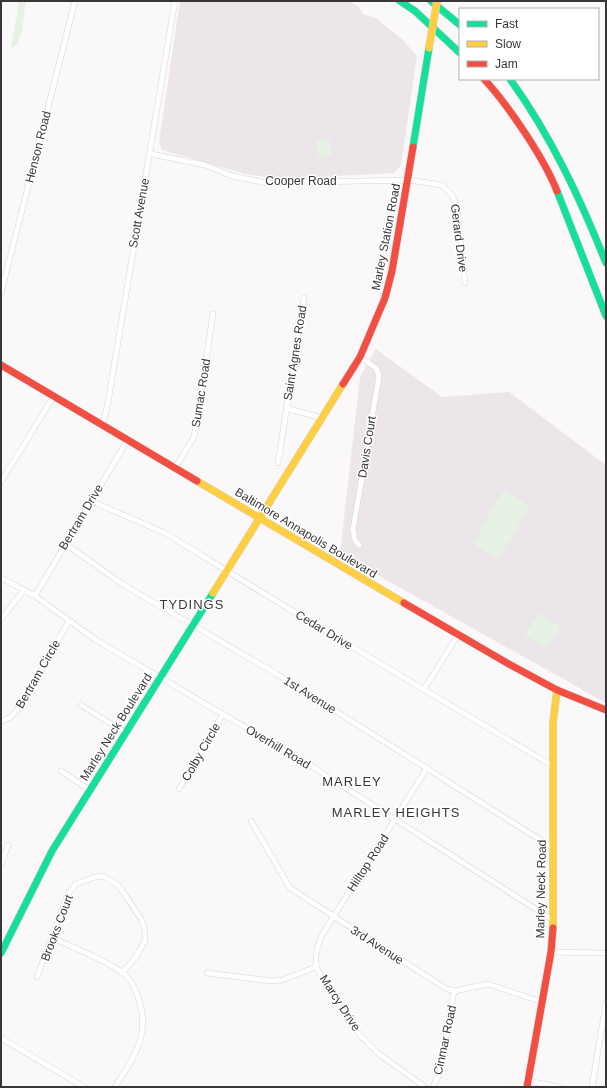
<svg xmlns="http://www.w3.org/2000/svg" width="607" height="1088" viewBox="0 0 607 1088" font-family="Helvetica,sans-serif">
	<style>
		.built { fill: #ece6eb }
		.green { fill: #e6f2e3 }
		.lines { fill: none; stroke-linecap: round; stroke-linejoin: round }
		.street-casing { stroke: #d7d5d6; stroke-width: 6 }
		.fast-casing { stroke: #d7d5d6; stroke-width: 8 }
		.slow-casing { stroke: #d7d5d6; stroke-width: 8 }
		.jam-casing { stroke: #d7d5d6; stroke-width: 8 }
		.street { stroke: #fefefe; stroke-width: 5 }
		.fast { stroke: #16e098; stroke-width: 7 }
		.slow { stroke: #ffcf43; stroke-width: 7 }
		.jam { stroke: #f24e42; stroke-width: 7 }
		.slow-bridge-casing { stroke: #d7d5d6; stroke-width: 8; stroke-linecap: butt }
		.slow-bridge { stroke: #ffcf43; stroke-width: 7 }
		.labels { text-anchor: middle; stroke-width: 3; stroke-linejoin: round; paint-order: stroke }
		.street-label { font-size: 12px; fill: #383638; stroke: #fff }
		.neighbourhood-label { font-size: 13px; letter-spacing: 1px; fill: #383638; stroke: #fff }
	</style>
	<rect width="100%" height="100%" fill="#faf8f9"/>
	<g class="built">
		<path d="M 180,1 L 348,1 L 358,6 L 363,14 L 377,19 L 403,40 L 417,56 L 401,165 L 394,173 L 280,179 L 245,174 L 162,150 L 159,142 Z"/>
		<path d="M 376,349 L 442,397 L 509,392 L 606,465 L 606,703 L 340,554 L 360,377 Z"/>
	</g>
	<g class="green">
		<path d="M 19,1 L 26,1 L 22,31 L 17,45 L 11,48 Z"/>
		<path d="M 329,139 L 332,155 L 319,157 L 316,141 Z"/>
		<path d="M 504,490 L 530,507 L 498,559 L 473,544 L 482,530 L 480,529 Z"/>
		<path d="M 539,613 L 560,627 L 549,645 L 544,646 L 525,635 Z"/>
	</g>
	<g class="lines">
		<defs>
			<g id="street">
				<path d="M 151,154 L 205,165 L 232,176 L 267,183 L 408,180 L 442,185 L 452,195 L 457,207 L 465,283"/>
				<path d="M 1,293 L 75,1"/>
				<path d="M 286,408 L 322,418"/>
				<path d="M 103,425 L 108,402 L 175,1"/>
				<path d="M 278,463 L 304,298"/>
				<path d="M 175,468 L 194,437 L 213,314"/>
				<path d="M 1,482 L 53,397"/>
				<path d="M 91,501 L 165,533 L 327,632 L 553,766"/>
				<path d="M 66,544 L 122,584 L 277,674 L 553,848"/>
				<path d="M 359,545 L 355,540 L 353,530 L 379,376 L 376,368 L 360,357"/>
				<path d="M 1,578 L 35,596 L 96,640 L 308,764 L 553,920"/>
				<path d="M 35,596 L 128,439"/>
				<path d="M 1,619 L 24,590"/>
				<path d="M 424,689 L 458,635"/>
				<path d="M 81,705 L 126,733"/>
				<path d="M 1,721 L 11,717 L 21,705 L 69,621"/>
				<path d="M 61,771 L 90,790"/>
				<path d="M 179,789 L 223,714"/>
				<path d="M 251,821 L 290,888 L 445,988 L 454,991 L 488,984 L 542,1002"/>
				<path d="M 1,865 L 8,845"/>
				<path d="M 53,938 C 76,949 101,958 122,972 C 129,976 134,987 137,994 C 152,1033 135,1055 115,1087"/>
				<path d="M 551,952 L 606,953"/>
				<path d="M 207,973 L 271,981 L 282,980 L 316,967"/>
				<path d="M 37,977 L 68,894 L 76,884 L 95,877 L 103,876 L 117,884 L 126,896 L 141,919 L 145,930 L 145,941 L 135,958 L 123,972"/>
				<path d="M 1,1038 L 84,1087"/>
				<path d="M 528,1081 L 559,1087"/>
				<path d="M 425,1087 L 379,1054 L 360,1035 L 348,1020 L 316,967 C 315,955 317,946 322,935 L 427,768"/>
				<path d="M 433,1087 L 440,1072 L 454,991"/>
				<path d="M 592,1087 L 606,1003"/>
			</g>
			<g id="fast">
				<path d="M 400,1 L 415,11 L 460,53"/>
				<path d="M 431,1 L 460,25"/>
				<path d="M 510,79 C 551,136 580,198 606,263"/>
				<path d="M 413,147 L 429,48"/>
				<path d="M 557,191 L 606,316"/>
				<path d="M 1,953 L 52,851 L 213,593"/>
			</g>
			<g id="slow">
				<path d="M 197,481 L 404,603"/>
				<path d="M 213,593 L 343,384"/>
				<path d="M 553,928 L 553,723 L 557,690"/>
			</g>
			<g id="jam">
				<path d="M 484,79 C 508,105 544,158 557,191"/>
				<path d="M 1,365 L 197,481"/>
				<path d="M 343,384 L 360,357 L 385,298 L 392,271 L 413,147"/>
				<path d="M 404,603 L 507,663 L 557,690 L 606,710"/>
				<path d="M 527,1087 L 551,952 L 553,928"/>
			</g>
		</defs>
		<use href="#street" class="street-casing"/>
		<use href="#fast" class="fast-casing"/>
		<use href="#slow" class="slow-casing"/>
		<use href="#jam" class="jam-casing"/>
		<use href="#street" class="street"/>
		<use href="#fast" class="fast"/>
		<use href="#slow" class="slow"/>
		<use href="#jam" class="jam"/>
		<defs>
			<path id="slow-bridge" d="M 429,48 L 437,1"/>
		</defs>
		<use href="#slow-bridge" class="slow-bridge-casing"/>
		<use href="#slow-bridge" class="slow-bridge"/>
	</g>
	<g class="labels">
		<g class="street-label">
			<text transform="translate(38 147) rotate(-76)" y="4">Henson Road</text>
			<text x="301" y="185">Cooper Road</text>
			<text transform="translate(139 213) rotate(-80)" y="4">Scott Avenue</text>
			<text transform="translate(386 237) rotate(-79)" y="4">Marley Station Road</text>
			<text transform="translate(459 238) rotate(83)" y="4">Gerard Drive</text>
			<text transform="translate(295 353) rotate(-81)" y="4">Saint Agnes Road</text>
			<text transform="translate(201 393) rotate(-81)" y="4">Sumac Road</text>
			<text transform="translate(367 447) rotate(-81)" y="4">Davis Court</text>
			<text transform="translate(81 517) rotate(-59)" y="4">Bertram Drive</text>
			<text transform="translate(306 533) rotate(31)" y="4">Baltimore Annapolis Boulevard</text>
			<text transform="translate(324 630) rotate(31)" y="4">Cedar Drive</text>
			<text transform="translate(38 674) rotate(-60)" y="4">Bertram Circle</text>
			<text transform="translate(310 695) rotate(32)" y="4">1st Avenue</text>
			<text transform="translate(116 727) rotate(-58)" y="4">Marley Neck Boulevard</text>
			<text transform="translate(278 747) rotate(31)" y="4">Overhill Road</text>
			<text transform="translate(201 752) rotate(-60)" y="4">Colby Circle</text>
			<text transform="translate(368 863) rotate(-57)" y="4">Hilltop Road</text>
			<text transform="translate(541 889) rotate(-89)" y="4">Marley Neck Road</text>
			<text transform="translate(57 928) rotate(-69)" y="4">Brooks Court</text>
			<text transform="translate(377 945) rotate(33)" y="4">3rd Avenue</text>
			<text transform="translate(340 1003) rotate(57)" y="4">Marcy Drive</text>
			<text transform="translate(445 1040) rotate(-78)" y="4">Cinmar Road</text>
		</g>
		<g class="neighbourhood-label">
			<text x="192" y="609">TYDINGS</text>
			<text x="352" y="786">MARLEY</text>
			<text x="396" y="817">MARLEY HEIGHTS</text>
		</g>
	</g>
	<rect width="607" height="1088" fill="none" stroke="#383638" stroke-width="4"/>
	<rect x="459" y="8" width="140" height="72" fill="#ffffff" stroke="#afafaf"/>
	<rect x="467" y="21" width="20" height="6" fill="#16e098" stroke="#afafaf"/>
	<text x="495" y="28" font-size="12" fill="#383638">Fast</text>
	<rect x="467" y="41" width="20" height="6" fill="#ffcf43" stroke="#afafaf"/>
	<text x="495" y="48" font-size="12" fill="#383638">Slow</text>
	<rect x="467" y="61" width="20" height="6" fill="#f24e42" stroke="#afafaf"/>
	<text x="495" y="68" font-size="12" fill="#383638">Jam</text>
</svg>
